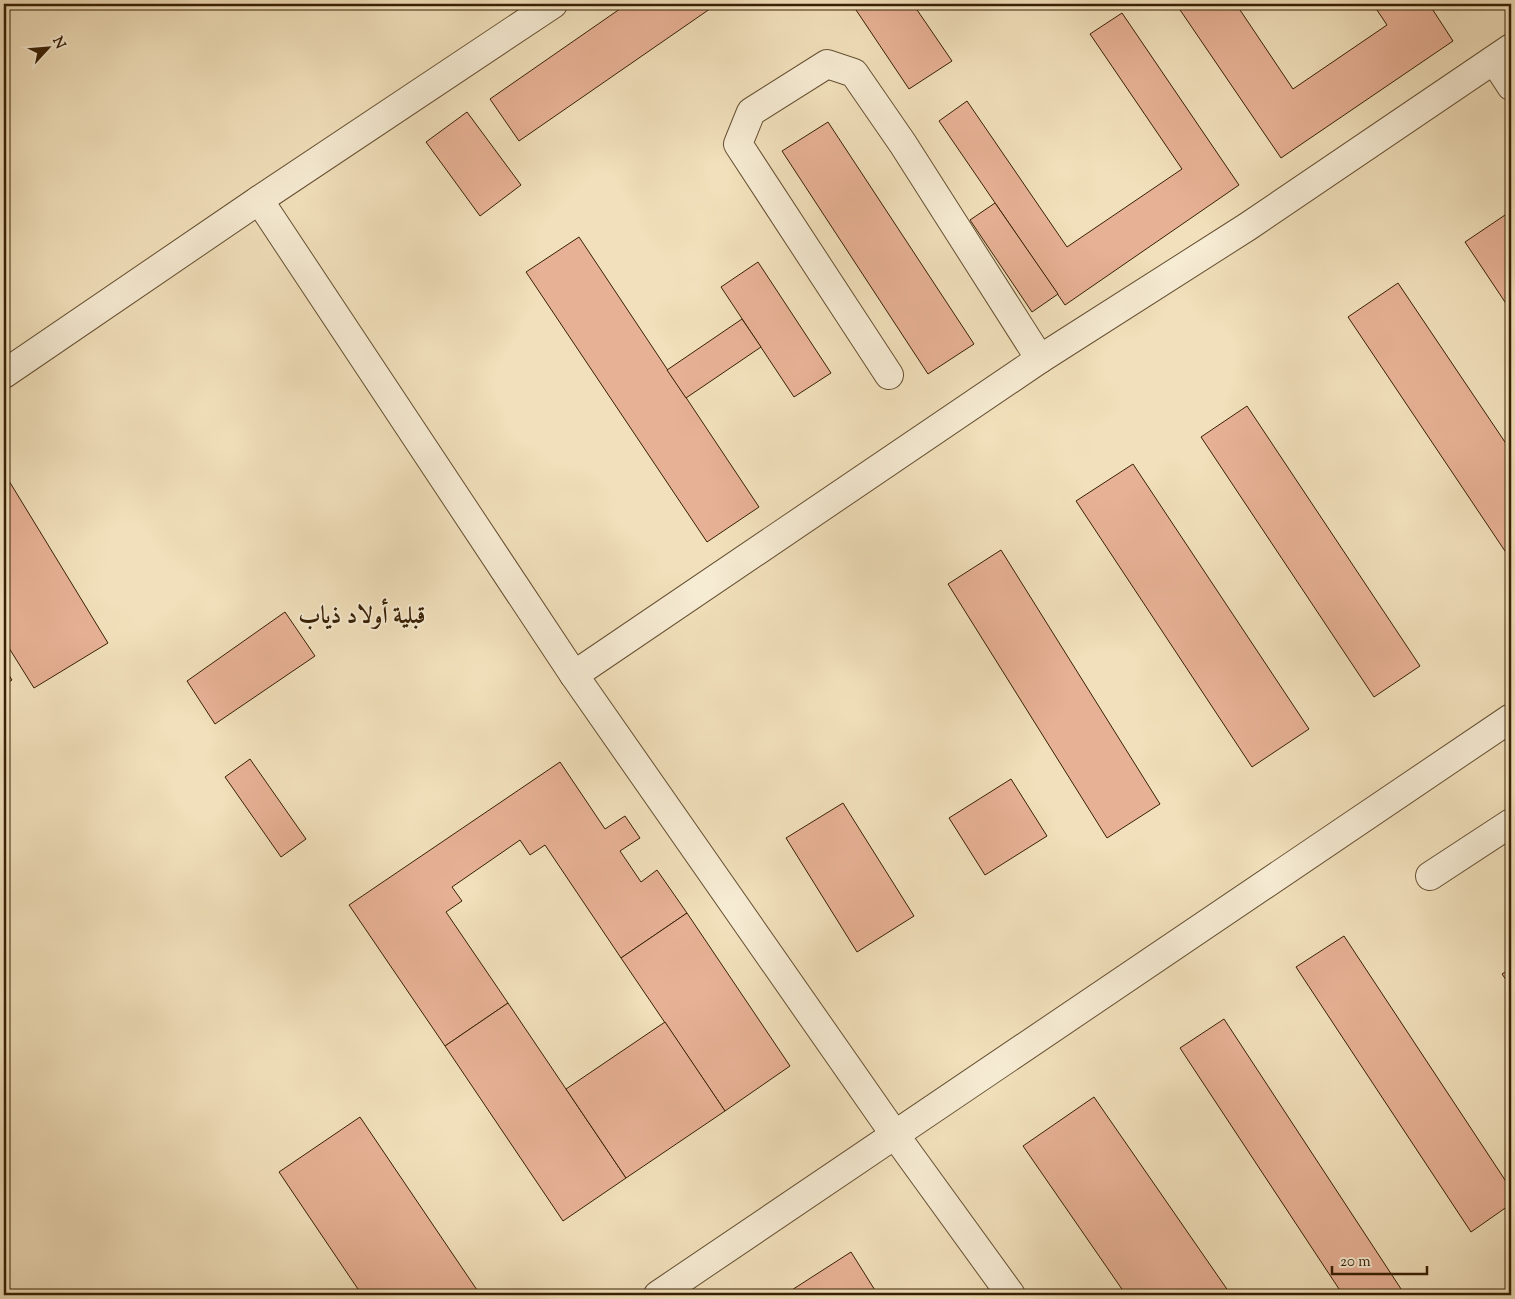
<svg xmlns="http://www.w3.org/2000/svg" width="1515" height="1299" viewBox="0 0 1515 1299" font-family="'Sorts Mill Goudy',Amiri,serif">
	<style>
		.building { fill: #e7b195; stroke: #382004 }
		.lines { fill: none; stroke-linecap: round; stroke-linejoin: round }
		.minor-casing { stroke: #665032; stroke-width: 30 }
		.minor { stroke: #f6ebd3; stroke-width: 28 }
		.labels { text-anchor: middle; stroke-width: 4; stroke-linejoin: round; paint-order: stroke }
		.district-label { font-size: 24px; font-weight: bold; fill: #382004; stroke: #f6ebd3 }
	</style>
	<rect width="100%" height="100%" fill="#f1e0bb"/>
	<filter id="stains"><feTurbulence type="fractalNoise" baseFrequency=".004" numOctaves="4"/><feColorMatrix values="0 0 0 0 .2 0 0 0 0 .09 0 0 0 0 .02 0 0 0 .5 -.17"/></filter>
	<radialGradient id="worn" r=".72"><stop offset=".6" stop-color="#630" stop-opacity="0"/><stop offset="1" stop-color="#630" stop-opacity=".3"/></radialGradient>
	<g class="building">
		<path d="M 627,4 L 717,4 L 519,141 L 490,99 Z"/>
		<path d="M 852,4 L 913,4 L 952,61 L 909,89 Z"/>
		<path d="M 1176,4 L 1236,4 L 1293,89 L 1387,25 L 1373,4 L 1429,4 L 1453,41 L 1281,158 Z"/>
		<path d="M 1122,13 L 1239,185 L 1065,305 L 939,121 L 967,101 L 1067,247 L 1182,169 L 1090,34 Z"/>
		<path d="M 467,112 L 521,185 L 480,216 L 426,142 Z"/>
		<path d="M 828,122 L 974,344 L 928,374 L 782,151 Z"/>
		<path d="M 995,203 L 1058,294 L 1032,312 L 970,220 Z"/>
		<path d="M 1511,211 L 1511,311 L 1465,242 Z"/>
		<path d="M 579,237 L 759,507 L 707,542 L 526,272 Z"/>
		<path d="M 758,262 L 831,373 L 794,397 L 721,287 Z"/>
		<path d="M 1398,283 L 1511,451 L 1511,560 L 1348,317 Z"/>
		<path d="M 742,319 L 761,347 L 686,398 L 667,370 Z"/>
		<path d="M 1247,406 L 1420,666 L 1374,697 L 1201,437 Z"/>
		<path d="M 1133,464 L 1309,729 L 1252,767 L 1076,501 Z"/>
		<path d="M 6,476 L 108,643 L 34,688 L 4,640 L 4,478 Z"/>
		<path d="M 1001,550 L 1160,804 L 1107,838 L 948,584 Z"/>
		<path d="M 285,612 L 315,656 L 215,724 L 187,681 Z"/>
		<path d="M 4,667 L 12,680 L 4,685 Z"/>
		<path d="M 250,759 L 306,839 L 281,857 L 225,777 Z"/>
		<path d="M 560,762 L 605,829 L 625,816 L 640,838 L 620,851 L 641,882 L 657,870 L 687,913 L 621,958 L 545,845 L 530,855 L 520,840 L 452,887 L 462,901 L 446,912 L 508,1003 L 445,1046 L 349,905 Z"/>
		<path d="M 1011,779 L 1047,836 L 985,875 L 949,818 Z"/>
		<path d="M 843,803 L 914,916 L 857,952 L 786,838 Z"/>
		<path d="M 687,913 L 790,1066 L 725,1111 L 621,958 Z"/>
		<path d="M 1344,936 L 1511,1189 L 1511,1204 L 1471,1232 L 1296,967 Z"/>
		<path d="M 1511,968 L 1511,987 L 1502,974 Z"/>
		<path d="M 508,1003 L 626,1178 L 563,1221 L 445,1046 Z"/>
		<path d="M 1224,1019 L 1405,1295 L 1343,1295 L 1180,1048 Z"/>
		<path d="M 665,1022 L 725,1111 L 626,1178 L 566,1089 Z"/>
		<path d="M 1094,1097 L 1231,1295 L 1126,1295 L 1023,1146 Z"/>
		<path d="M 360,1117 L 477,1290 L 470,1295 L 362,1295 L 279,1172 Z"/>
		<path d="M 851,1252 L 878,1295 L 784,1295 Z"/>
	</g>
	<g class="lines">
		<defs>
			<g id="minor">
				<path d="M 1494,60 L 1511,86"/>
				<path d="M 259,200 L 574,675 L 895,1135 L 1011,1295"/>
				<path d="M 4,374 L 259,200 L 553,4"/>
				<path d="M 889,375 L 738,144 L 751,112 L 827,64 L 854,73 L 903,144 L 1040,359"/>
				<path d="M 574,675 L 1040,359 L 1247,227 L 1511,48"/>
				<path d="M 1430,876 L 1511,823"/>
				<path d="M 658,1295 L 1511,718"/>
			</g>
		</defs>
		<use href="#minor" class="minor-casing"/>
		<use href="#minor" class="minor"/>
	</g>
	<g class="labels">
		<g class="district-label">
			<text x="362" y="623">قبلية أولاد ذياب</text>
		</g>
	</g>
	<rect width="1515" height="1299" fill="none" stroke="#f1e0bb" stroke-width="20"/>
	<rect x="5" y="5" width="1505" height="1289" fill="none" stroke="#382004" stroke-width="2.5"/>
	<rect x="10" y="10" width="1495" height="1279" fill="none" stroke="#382004"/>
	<g transform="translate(48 48) rotate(64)" stroke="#f6ebd3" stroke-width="4" paint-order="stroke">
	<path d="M0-4L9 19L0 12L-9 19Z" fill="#382004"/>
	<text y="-8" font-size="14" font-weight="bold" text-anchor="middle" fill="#382004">N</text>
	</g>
	<path d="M1332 1266v8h95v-8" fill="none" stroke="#382004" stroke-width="2.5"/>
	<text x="1340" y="1266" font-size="15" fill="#382004" stroke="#f6ebd3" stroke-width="4" paint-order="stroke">20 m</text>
	<rect width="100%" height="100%" filter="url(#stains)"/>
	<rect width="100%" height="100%" fill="url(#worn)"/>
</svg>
